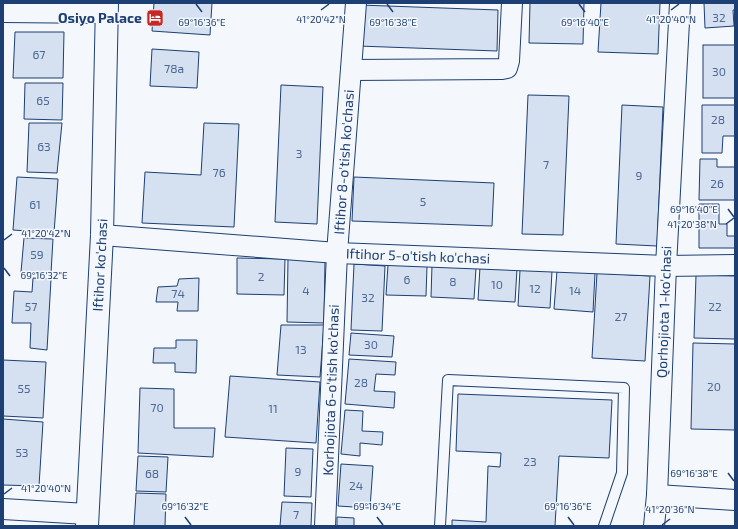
<svg xmlns="http://www.w3.org/2000/svg" width="738" height="529" viewBox="0 0 738 529" font-family="'Exo 2',sans-serif">
	<style>
		.building { fill: #d5e0f0; stroke: #1d3f73 }
		.lines { fill: none; stroke-linecap: round; stroke-linejoin: round }
		.lane-casing { stroke: #1d3f73; stroke-width: 12 }
		.street-casing { stroke: #1d3f73; stroke-width: 22 }
		.secondary-casing { stroke: #1d3f73; stroke-width: 24 }
		.lane { stroke: #f4f7fb; stroke-width: 10 }
		.street { stroke: #f4f7fb; stroke-width: 20 }
		.secondary { stroke: #f4f7fb; stroke-width: 22 }
		.ticks { fill: none; stroke: #1d3f73; stroke-width: 1.5 }
		.labels { text-anchor: middle; stroke-width: 3; stroke-linejoin: round; paint-order: stroke }
		.number-label { font-size: 12px; fill: #4b6792 }
		.poi-label { font-size: 14px; font-weight: bold; fill: #1d3f73; stroke: #f4f7fb; text-anchor: end }
		.street-label { font-size: 14px; fill: #1d3f73; stroke: #f4f7fb }
		.ticks-label { font-size: 10px; text-anchor: middle; fill: #1d3f73; stroke: #f4f7fb; stroke-width: 3; stroke-linejoin: round; paint-order: stroke }
	</style>
	<rect width="100%" height="100%" fill="#f4f7fb"/>
	<g class="building">
		<path d="M 154,3 L 212,3 L 210,35 L 152,31 Z"/>
		<path d="M 530,3 L 584,3 L 583,44 L 529,43 Z"/>
		<path d="M 601,3 L 660,3 L 658,54 L 598,52 Z"/>
		<path d="M 704,3 L 735,3 L 735,10 L 733,10 L 734,26 L 705,28 Z"/>
		<path d="M 360,5 L 498,10 L 497,51 L 358,46 Z"/>
		<path d="M 15,32 L 64,32 L 63,78 L 13,78 Z"/>
		<rect x="703" y="45" width="32" height="53"/>
		<path d="M 152,49 L 199,52 L 197,88 L 150,86 Z"/>
		<path d="M 25,83 L 63,83 L 62,120 L 24,119 Z"/>
		<path d="M 281,85 L 323,87 L 317,224 L 275,222 Z"/>
		<path d="M 528,95 L 569,96 L 563,235 L 522,234 Z"/>
		<path d="M 622,105 L 663,107 L 657,246 L 616,244 Z"/>
		<path d="M 702,105 L 735,105 L 735,136 L 723,136 L 722,153 L 702,153 Z"/>
		<path d="M 29,123 L 62,123 L 57,173 L 27,172 Z"/>
		<path d="M 204,123 L 239,124 L 234,227 L 142,223 L 145,172 L 201,175 Z"/>
		<path d="M 700,159 L 717,159 L 717,167 L 735,167 L 735,200 L 699,200 Z"/>
		<path d="M 17,177 L 58,179 L 54,233 L 13,230 Z"/>
		<path d="M 354,177 L 494,183 L 492,226 L 352,221 Z"/>
		<path d="M 699,204 L 719,204 L 719,224 L 727,224 L 727,236 L 735,236 L 735,248 L 699,248 Z"/>
		<path d="M 24,238 L 53,239 L 51,273 L 21,272 Z"/>
		<path d="M 237,258 L 285,259 L 284,295 L 237,294 Z"/>
		<path d="M 288,259 L 325,260 L 324,323 L 287,322 Z"/>
		<path d="M 354,264 L 385,266 L 382,331 L 351,330 Z"/>
		<path d="M 388,265 L 427,266 L 426,296 L 386,295 Z"/>
		<path d="M 432,265 L 476,268 L 474,299 L 431,297 Z"/>
		<path d="M 480,267 L 517,269 L 515,302 L 478,300 Z"/>
		<path d="M 520,270 L 552,271 L 550,308 L 518,306 Z"/>
		<path d="M 557,271 L 595,273 L 593,312 L 554,309 Z"/>
		<path d="M 597,273 L 650,276 L 645,361 L 592,358 Z"/>
		<path d="M 696,275 L 735,276 L 735,339 L 694,338 Z"/>
		<path d="M 33,278 L 51,279 L 47,350 L 30,348 L 31,323 L 12,323 L 14,291 L 32,292 Z"/>
		<path d="M 199,278 L 198,311 L 177,311 L 178,302 L 156,302 L 158,287 L 177,286 L 179,279 Z"/>
		<path d="M 281,325 L 324,325 L 320,377 L 277,375 Z"/>
		<path d="M 351,333 L 394,336 L 392,357 L 349,355 Z"/>
		<path d="M 176,340 L 197,340 L 196,373 L 175,372 L 175,363 L 153,363 L 154,348 L 176,348 Z"/>
		<path d="M 693,343 L 735,344 L 735,430 L 691,429 Z"/>
		<path d="M 349,359 L 396,362 L 395,375 L 376,374 L 374,391 L 395,392 L 394,408 L 345,404 Z"/>
		<path d="M 3,360 L 46,362 L 43,418 L 3,416 Z"/>
		<path d="M 230,376 L 320,382 L 316,443 L 225,437 Z"/>
		<path d="M 140,388 L 174,389 L 174,428 L 215,428 L 213,457 L 138,453 Z"/>
		<path d="M 458,394 L 612,400 L 609,458 L 559,456 L 555,526 L 452,526 L 452,520 L 486,522 L 488,466 L 500,467 L 501,453 L 456,451 Z"/>
		<path d="M 345,410 L 363,411 L 362,431 L 383,432 L 382,445 L 360,443 L 360,456 L 341,454 Z"/>
		<path d="M 3,419 L 43,422 L 39,486 L 3,485 Z"/>
		<path d="M 286,448 L 313,449 L 311,497 L 284,496 Z"/>
		<path d="M 138,456 L 168,457 L 166,492 L 136,491 Z"/>
		<path d="M 341,464 L 373,466 L 370,508 L 338,506 Z"/>
		<path d="M 136,493 L 166,494 L 165,526 L 134,526 Z"/>
		<path d="M 282,502 L 312,503 L 311,526 L 280,526 Z"/>
		<path d="M 337,517 L 354,518 L 354,526 L 337,526 Z"/>
	</g>
	<g class="lines">
		<defs>
			<path id="lane" d="M 440,526 L 448,380 L 624,388 L 622,473 L 604,526"/>
			<g id="street">
				<path d="M 3,12 L 106,13"/>
				<path d="M 351,70 L 502,69 L 507,68 L 509,61 L 512,3"/>
				<path d="M 102,235 L 337,253 L 666,266 L 735,265"/>
				<path d="M 657,495 L 735,500"/>
				<path d="M 3,509 L 87,514"/>
				<path d="M 325,526 L 337,253 L 356,3"/>
				<path d="M 654,526 L 657,495 L 666,266 L 680,3"/>
			</g>
			<path id="secondary" d="M 87,526 L 102,235 L 107,3"/>
		</defs>
		<use href="#lane" class="lane-casing"/>
		<use href="#street" class="street-casing"/>
		<use href="#secondary" class="secondary-casing"/>
		<use href="#lane" class="lane"/>
		<use href="#street" class="street"/>
		<use href="#secondary" class="secondary"/>
	</g>
	<path class="ticks" d="M 196,4 L 202,12M 387,4 L 393,12M 579,4 L 585,12M 321,10 L 329,4M 671,10 L 679,4M 728,209 L 734,217M 726,224 L 734,218M 4,240 L 12,234M 4,268 L 10,276M 728,473 L 734,481M 4,494 L 12,488M 185,517 L 191,525M 377,517 L 383,525M 568,517 L 574,525M 662,525 L 670,519"/>
	<defs>
		<symbol id="hotel-square" viewBox="-11 -11 22 22"><rect x="-9" y="-9" width="18" height="18" rx="4" fill="#c62828" stroke="#f4f7fb"/><path d="M-6-4.5h1.5V1H6V5H4.5V3h-9V5H-6ZM-4 0a1.8 1.8 0 1 1 3.6 0ZM.5 0V-2.5h3Q6-2.5 6 0Z" fill="#fff"/></symbol>
	</defs>
	<g fill-rule="evenodd">
		<use href="#hotel-square" x="145" y="8" width="20" height="20"/>
	</g>
	<g class="labels">
		<g class="number-label">
			<text x="719" y="22">32</text>
			<text x="39" y="59">67</text>
			<text x="174" y="73">78a</text>
			<text x="719" y="76">30</text>
			<text x="43" y="105">65</text>
			<text x="718" y="124">28</text>
			<text x="44" y="151">63</text>
			<text x="299" y="158">3</text>
			<text x="546" y="169">7</text>
			<text x="219" y="177">76</text>
			<text x="639" y="180">9</text>
			<text x="717" y="188">26</text>
			<text x="423" y="206">5</text>
			<text x="35" y="209">61</text>
			<text x="37" y="259">59</text>
			<text x="261" y="281">2</text>
			<text x="407" y="284">6</text>
			<text x="453" y="286">8</text>
			<text x="497" y="289">10</text>
			<text x="535" y="293">12</text>
			<text x="306" y="295">4</text>
			<text x="575" y="295">14</text>
			<text x="178" y="298">74</text>
			<text x="368" y="302">32</text>
			<text x="31" y="311">57</text>
			<text x="715" y="311">22</text>
			<text x="621" y="321">27</text>
			<text x="371" y="349">30</text>
			<text x="301" y="354">13</text>
			<text x="361" y="387">28</text>
			<text x="714" y="391">20</text>
			<text x="24" y="393">55</text>
			<text x="157" y="412">70</text>
			<text x="273" y="413">11</text>
			<text x="22" y="457">53</text>
			<text x="530" y="466">23</text>
			<text x="298" y="476">9</text>
			<text x="152" y="478">68</text>
			<text x="356" y="490">24</text>
			<text x="296" y="519">7</text>
		</g>
		<g class="poi-label">
			<text x="142" y="23">Osiyo Palace</text>
		</g>
		<g class="street-label">
			<text transform="translate(344 162) rotate(-86)" y="5">Iftihor 8-o'tish ko'chasi</text>
			<text transform="translate(418 256) rotate(2)" y="5">Iftihor 5-o'tish ko'chasi</text>
			<text transform="translate(100 265) rotate(-87)" y="5">Iftihor ko'chasi</text>
			<text transform="translate(664 312) rotate(-88)" y="5">Qorhojiota 1-ko'chasi</text>
			<text transform="translate(331 390) rotate(-88)" y="5">Korhojiota 6-o'tish ko'chasi</text>
		</g>
	</g>
	<g class="ticks-label">
		<text x="321" y="23">41°20'42"N</text>
		<text x="671" y="23">41°20'40"N</text>
		<text x="202" y="26">69°16'36"E</text>
		<text x="393" y="26">69°16'38"E</text>
		<text x="585" y="26">69°16'40"E</text>
		<text x="694" y="213">69°16'40"E</text>
		<text x="692" y="228">41°20'38"N</text>
		<text x="46" y="237">41°20'42"N</text>
		<text x="44" y="279">69°16'32"E</text>
		<text x="694" y="477">69°16'38"E</text>
		<text x="46" y="492">41°20'40"N</text>
		<text x="185" y="510">69°16'32"E</text>
		<text x="377" y="510">69°16'34"E</text>
		<text x="568" y="510">69°16'36"E</text>
		<text x="670" y="513">41°20'36"N</text>
	</g>
	<rect width="738" height="529" fill="none" stroke="#1d3f73" stroke-width="8"/>
</svg>
